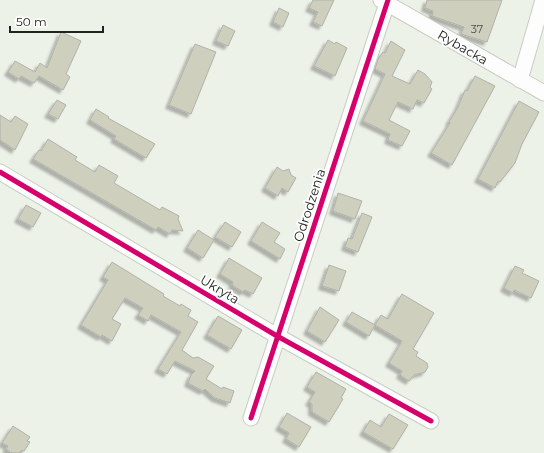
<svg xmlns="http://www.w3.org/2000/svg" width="544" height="453" viewBox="0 0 544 453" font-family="Montserrat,sans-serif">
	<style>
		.building { fill: #cfcfbd; stroke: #b0b2ab; filter: url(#shadow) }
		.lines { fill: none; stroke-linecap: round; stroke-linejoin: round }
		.street-casing { stroke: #c9ccc5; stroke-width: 17 }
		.street { stroke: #fcfdfc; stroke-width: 15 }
		.cycleway-casing { stroke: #fff; stroke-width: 8 }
		.cycleway { stroke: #d6006c; stroke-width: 5 }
		.labels { text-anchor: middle; stroke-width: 3.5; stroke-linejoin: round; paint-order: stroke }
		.number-label { font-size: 11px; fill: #4c4f46 }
		.street-label { font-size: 13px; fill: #21241e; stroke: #fff }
	</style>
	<defs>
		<filter id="shadow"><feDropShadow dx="-3.5" dy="3.5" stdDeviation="1" flood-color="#0004"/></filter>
	</defs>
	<rect width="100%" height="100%" fill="#edf2e8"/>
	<g class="building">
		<path d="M 313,0 L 334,0 L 322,26 L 313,22 L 318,12 L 309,8 Z"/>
		<path d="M 427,0 L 502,0 L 487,42 L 461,34 L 464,27 L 432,16 L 433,11 L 425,8 Z"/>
		<path d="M 279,8 L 289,13 L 283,27 L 273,22 Z"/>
		<path d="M 223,25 L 235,31 L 228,46 L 216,41 Z"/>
		<path d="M 61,32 L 81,41 L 66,74 L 70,77 L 63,90 L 39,76 L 34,83 L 21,76 L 19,79 L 8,72 L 15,61 L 35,72 L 40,63 L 47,68 Z"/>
		<path d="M 328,40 L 335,44 L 336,42 L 347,48 L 335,76 L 314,66 Z"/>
		<path d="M 391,41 L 405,50 L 392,76 L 410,84 L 418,70 L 425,74 L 432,82 L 430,87 L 432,89 L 424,103 L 417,100 L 413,109 L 398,102 L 389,120 L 410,131 L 402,146 L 388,140 L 390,134 L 363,121 L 385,74 L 375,69 L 378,59 L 383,52 L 385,53 Z"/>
		<path d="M 195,44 L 216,52 L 191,114 L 169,105 Z"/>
		<path d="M 475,76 L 495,86 L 452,165 L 431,153 L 450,123 L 449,122 L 458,107 L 465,90 L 467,91 Z"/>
		<path d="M 57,100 L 66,105 L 58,119 L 48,114 Z"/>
		<path d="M 519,101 L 539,112 L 522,144 L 515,163 L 500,182 L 498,181 L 495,188 L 478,179 Z"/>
		<path d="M 96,109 L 109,117 L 108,118 L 155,144 L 146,158 L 114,139 L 116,136 L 90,120 Z"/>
		<path d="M 0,115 L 11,122 L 15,116 L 28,124 L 15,150 L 0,140 Z"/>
		<path d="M 48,139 L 77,157 L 75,160 L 95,172 L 99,165 L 118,176 L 114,183 L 160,210 L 162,207 L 179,216 L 178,219 L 183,231 L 172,230 L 170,234 L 158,227 L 156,230 L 33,159 L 39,150 L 41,151 Z"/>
		<path d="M 277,167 L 283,171 L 289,169 L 291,175 L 296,178 L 288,192 L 282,188 L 278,196 L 265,188 Z"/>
		<path d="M 338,193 L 362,201 L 355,219 L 333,211 Z"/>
		<path d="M 26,205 L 41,213 L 33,227 L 18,219 Z"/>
		<path d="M 362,213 L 372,217 L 358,252 L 345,247 L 348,238 L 352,239 Z"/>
		<path d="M 225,222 L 241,232 L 232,247 L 215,237 Z"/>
		<path d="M 262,222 L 280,233 L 274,242 L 285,249 L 280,259 L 251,241 Z"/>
		<path d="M 198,230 L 214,240 L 203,258 L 187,248 Z"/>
		<path d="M 229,258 L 262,278 L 253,294 L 245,290 L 243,292 L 232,285 L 233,282 L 220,274 Z"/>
		<path d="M 112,262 L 164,294 L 163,296 L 180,306 L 181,304 L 191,310 L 188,316 L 198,322 L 182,350 L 193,358 L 198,357 L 214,366 L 206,379 L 222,389 L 223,387 L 234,391 L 230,403 L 215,398 L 205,389 L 203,391 L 188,383 L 191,375 L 195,371 L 175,361 L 167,374 L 158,369 L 181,332 L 151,315 L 148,321 L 138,315 L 143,308 L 125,298 L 112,319 L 121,324 L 112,341 L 102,335 L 101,337 L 81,325 L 108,280 L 103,277 Z"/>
		<path d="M 329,265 L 346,271 L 339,291 L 322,286 Z"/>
		<path d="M 515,266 L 524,270 L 522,273 L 539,281 L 531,298 L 514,290 L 513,293 L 504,288 Z"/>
		<path d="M 402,294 L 434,313 L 413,349 L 418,352 L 416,356 L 427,363 L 428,367 L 425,372 L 414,375 L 409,381 L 400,375 L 402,371 L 389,363 L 402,341 L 375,325 L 381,315 L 388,319 Z"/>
		<path d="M 320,307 L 339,320 L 325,342 L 307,331 Z"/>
		<path d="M 352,312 L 375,325 L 369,336 L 346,322 Z"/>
		<path d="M 218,316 L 242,330 L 231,349 L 207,335 Z"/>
		<path d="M 316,372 L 346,389 L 341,398 L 343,399 L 329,422 L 312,412 L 312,404 L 309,402 L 315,392 L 307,387 Z"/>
		<path d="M 287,413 L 311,427 L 299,447 L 286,439 L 289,433 L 279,427 Z"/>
		<path d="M 389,414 L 408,425 L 393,449 L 363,432 L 370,420 L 381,427 Z"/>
		<path d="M 13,426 L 30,437 L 27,441 L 30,442 L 24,451 L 22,450 L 19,453 L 12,453 L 6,449 L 8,446 L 2,443 Z"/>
	</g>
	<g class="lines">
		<defs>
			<g id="street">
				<path d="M 381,0 L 544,93"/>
				<path d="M 520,80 L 543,0"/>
				<path d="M 0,172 L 277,336 L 431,421"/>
				<path d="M 251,418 L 388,0"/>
			</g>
		</defs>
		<use href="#street" class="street-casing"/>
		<use href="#street" class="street"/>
		<defs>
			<g id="cycleway">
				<path d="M 0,172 L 277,336 L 431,421"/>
				<path d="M 251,418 L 388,0"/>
			</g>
		</defs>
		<use href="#cycleway" class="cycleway-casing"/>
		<use href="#cycleway" class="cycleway"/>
	</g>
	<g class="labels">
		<g class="number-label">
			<text x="477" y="33">37</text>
		</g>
		<g class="street-label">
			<text transform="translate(463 47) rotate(30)" y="5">Rybacka</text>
			<text transform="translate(309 205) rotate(-72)" y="5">Odrodzenia</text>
			<text transform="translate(220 289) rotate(31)" y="5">Ukryta</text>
		</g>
	</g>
	<path d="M10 26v6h93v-6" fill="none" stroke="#21241e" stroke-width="2"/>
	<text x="16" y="26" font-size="12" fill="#21241e" stroke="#ffffff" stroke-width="3" paint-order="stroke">50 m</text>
</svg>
